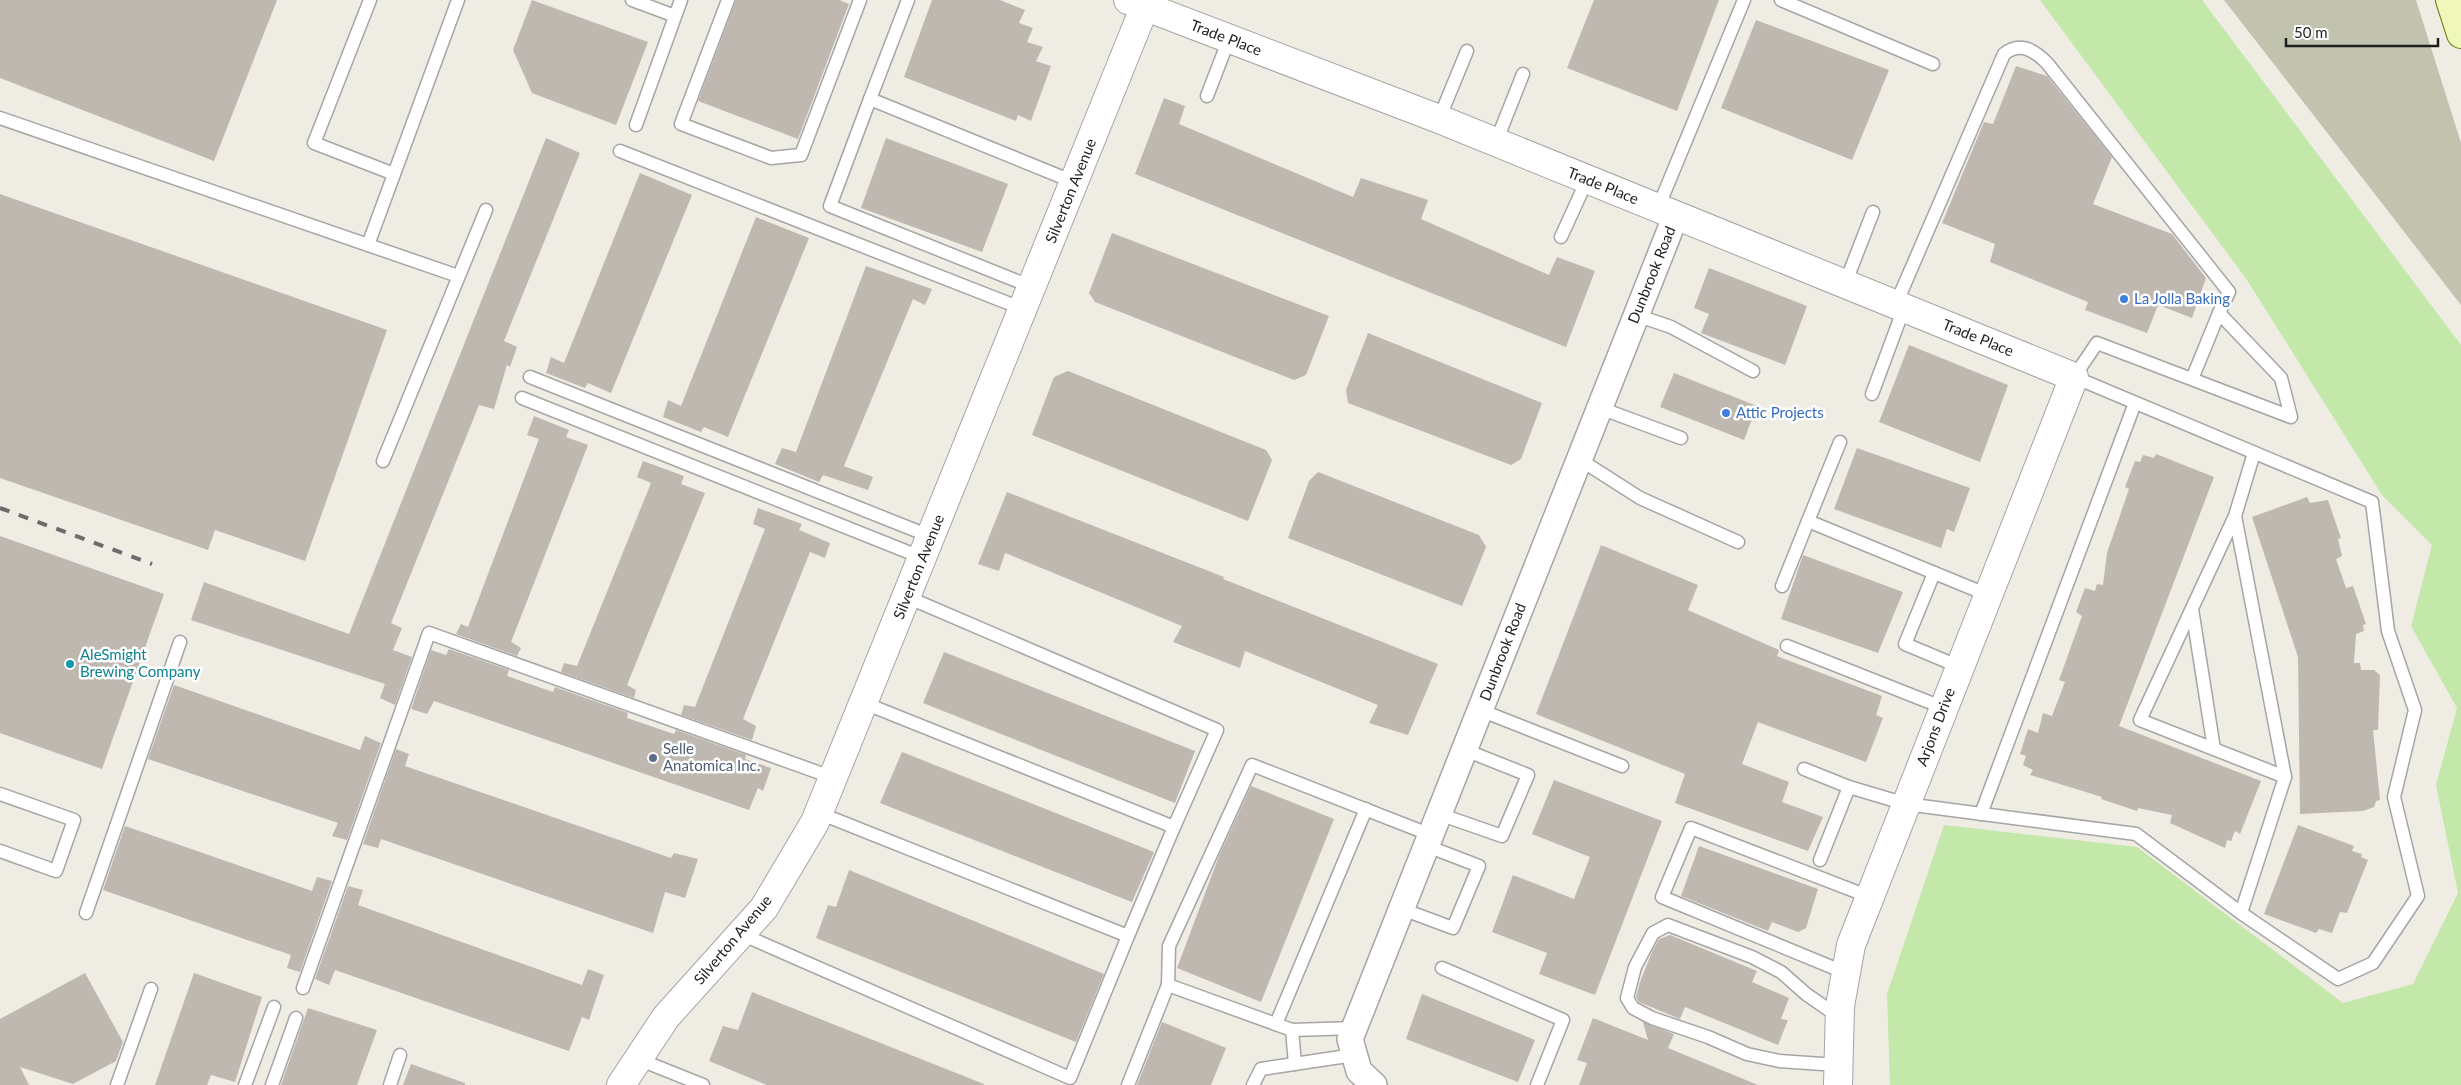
<svg xmlns="http://www.w3.org/2000/svg" width="2461" height="1085" viewBox="0 0 2461 1085" font-family="Lato,sans-serif">
	<style>
		.construction { fill: #c1c3af }
		.grass { fill: #c3e8aa }
		.building { fill: #bfb8b0 }
		.lines { fill: none; stroke-linecap: round; stroke-linejoin: round }
		.service-casing { stroke: #a5a5a5; stroke-width: 15 }
		.minor-casing { stroke: #a5a5a5; stroke-width: 28 }
		.tertiary-casing { stroke: #a5a5a5; stroke-width: 30 }
		.secondary-casing { stroke: #5d7306; stroke-width: 30 }
		.service { stroke: #fff; stroke-width: 12 }
		.minor { stroke: #fff; stroke-width: 25 }
		.tertiary { stroke: #fff; stroke-width: 28 }
		.secondary { stroke: #eff8b8; stroke-width: 28 }
		.rail { stroke: #6c6c6c; stroke-width: 4; stroke-dasharray: 10 10; stroke-linecap: butt }
		.shop-dot { fill: #3f7fe0; stroke: #fff; stroke-width: 2 }
		.culture-dot { fill: #0f9aa8; stroke: #fff; stroke-width: 2 }
		.service-dot { fill: #5c6f8a; stroke: #fff; stroke-width: 2 }
		.labels { text-anchor: middle; stroke-width: 5; stroke-linejoin: round; paint-order: stroke }
		.street-label { font-size: 15px; fill: #1e1e1e; stroke: #fff }
		.shop-label { font-size: 15px; fill: #366cbe; stroke: #fff; text-anchor: start }
		.culture-label { font-size: 15px; fill: #0d838f; stroke: #fff; text-anchor: start }
		.service-label { font-size: 15px; fill: #4e5e75; stroke: #fff; text-anchor: start }
	</style>
	<rect width="100%" height="100%" fill="#efece4"/>
	<path class="construction" d="M 2224,0 L 2416,0 L 2461,143 L 2461,305 Z"/>
	<path class="grass" d="M 2040,0 L 2202,0 L 2461,345 L 2461,1085 L 1890,1085 L 1887,994 L 1944,825 L 2137,847 L 2343,1003 L 2413,984 L 2458,893 L 2436,785 L 2457,708 L 2411,626 L 2432,545 L 2382,495 L 2247,280 Z"/>
	<g class="building">
		<path d="M 0,0 L 277,0 L 214,161 L 0,78 Z"/>
		<path d="M 532,0 L 648,42 L 616,125 L 532,93 L 513,50 Z"/>
		<path d="M 736,0 L 840,0 L 849,4 L 798,139 L 698,101 Z"/>
		<path d="M 932,0 L 1000,0 L 1025,10 L 1019,23 L 1033,28 L 1027,42 L 1043,47 L 1036,61 L 1051,66 L 1031,121 L 1018,115 L 1016,121 L 904,77 Z"/>
		<path d="M 1594,0 L 1719,0 L 1677,111 L 1567,68 Z"/>
		<path d="M 1756,20 L 1889,70 L 1852,160 L 1721,108 Z"/>
		<path d="M 2016,66 L 2047,76 L 2112,157 L 2093,204 L 2172,234 L 2206,278 L 2192,318 L 2158,305 L 2147,333 L 2085,310 L 2088,302 L 1990,262 L 1995,244 L 1942,223 L 1984,122 L 1993,124 Z"/>
		<path d="M 1164,98 L 1185,106 L 1179,124 L 1353,197 L 1361,178 L 1428,200 L 1421,219 L 1549,275 L 1557,257 L 1595,271 L 1566,347 L 1135,174 Z"/>
		<path d="M 546,138 L 580,153 L 504,341 L 517,347 L 510,367 L 507,365 L 494,409 L 479,405 L 391,623 L 402,628 L 393,650 L 412,657 L 395,705 L 380,698 L 385,684 L 191,620 L 204,582 L 349,634 Z"/>
		<path d="M 886,138 L 1008,184 L 982,252 L 861,208 Z"/>
		<path d="M 640,173 L 692,195 L 611,393 L 588,383 L 585,388 L 546,373 L 551,357 L 564,363 Z"/>
		<path d="M 0,194 L 387,330 L 305,561 L 215,530 L 208,550 L 0,478 Z"/>
		<path d="M 756,217 L 809,238 L 728,437 L 704,427 L 701,432 L 663,417 L 668,400 L 681,406 Z"/>
		<path d="M 1112,233 L 1329,316 L 1306,375 L 1294,380 L 1095,302 L 1089,293 Z"/>
		<path d="M 866,266 L 932,289 L 925,305 L 913,299 L 844,466 L 873,477 L 868,490 L 823,475 L 819,482 L 775,464 L 782,448 L 796,452 Z"/>
		<path d="M 1709,268 L 1807,306 L 1785,365 L 1701,333 L 1709,314 L 1694,308 Z"/>
		<path d="M 1368,333 L 1542,403 L 1521,459 L 1511,465 L 1348,403 L 1346,390 Z"/>
		<path d="M 1909,345 L 2008,385 L 1980,462 L 1879,422 Z"/>
		<path d="M 1068,371 L 1266,450 L 1272,460 L 1248,521 L 1032,435 L 1054,377 Z"/>
		<path d="M 1674,373 L 1757,406 L 1744,440 L 1660,407 Z"/>
		<path d="M 534,416 L 569,430 L 566,437 L 588,445 L 511,642 L 521,648 L 517,656 L 456,634 L 461,624 L 468,627 L 539,439 L 527,435 Z"/>
		<path d="M 1857,448 L 1970,488 L 1954,532 L 1947,529 L 1941,548 L 1834,509 Z"/>
		<path d="M 2156,454 L 2214,477 L 2119,726 L 2261,781 L 2240,834 L 2235,831 L 2231,841 L 2227,840 L 2225,848 L 2170,823 L 2172,815 L 2138,808 L 2137,811 L 2101,799 L 2102,797 L 2030,775 L 2033,770 L 2023,765 L 2026,756 L 2020,754 L 2028,729 L 2038,733 L 2043,713 L 2052,716 L 2065,682 L 2059,680 L 2082,616 L 2076,612 L 2085,588 L 2095,591 L 2097,584 L 2103,585 L 2107,553 L 2129,489 L 2125,487 L 2135,461 L 2140,462 L 2143,455 L 2154,458 Z"/>
		<path d="M 643,461 L 684,476 L 681,484 L 705,493 L 627,685 L 636,690 L 634,698 L 561,672 L 564,663 L 577,666 L 651,483 L 637,477 Z"/>
		<path d="M 1318,472 L 1479,535 L 1486,547 L 1462,606 L 1288,538 L 1309,481 Z"/>
		<path d="M 1007,492 L 1224,577 L 1223,579 L 1438,664 L 1408,735 L 1369,723 L 1378,705 L 1245,651 L 1240,668 L 1173,642 L 1182,626 L 1005,553 L 999,571 L 978,564 Z"/>
		<path d="M 2307,497 L 2310,503 L 2328,500 L 2341,538 L 2338,539 L 2342,556 L 2336,559 L 2346,588 L 2353,586 L 2366,624 L 2363,625 L 2364,631 L 2356,634 L 2354,663 L 2360,663 L 2361,670 L 2374,670 L 2380,675 L 2378,730 L 2373,730 L 2380,800 L 2376,801 L 2374,807 L 2363,811 L 2300,814 L 2298,657 L 2252,517 Z"/>
		<path d="M 758,508 L 802,524 L 799,530 L 830,543 L 825,558 L 810,552 L 743,719 L 756,726 L 752,740 L 681,715 L 684,705 L 695,707 L 765,529 L 753,524 Z"/>
		<path d="M 0,536 L 164,594 L 102,769 L 0,733 Z"/>
		<path d="M 1601,545 L 1698,585 L 1688,610 L 1779,650 L 1777,656 L 1882,696 L 1876,715 L 1883,718 L 1866,762 L 1758,722 L 1742,764 L 1789,782 L 1782,802 L 1823,817 L 1808,851 L 1675,803 L 1685,774 L 1536,714 Z"/>
		<path d="M 1803,555 L 1903,592 L 1878,653 L 1781,619 Z"/>
		<path d="M 449,649 L 509,670 L 507,676 L 553,692 L 555,687 L 628,713 L 627,718 L 674,734 L 676,730 L 746,755 L 745,759 L 771,768 L 763,791 L 758,788 L 749,810 L 434,701 L 427,714 L 411,709 L 431,650 L 446,655 Z"/>
		<path d="M 944,652 L 1195,751 L 1175,803 L 923,703 Z"/>
		<path d="M 174,685 L 360,750 L 365,736 L 381,743 L 347,840 L 332,836 L 338,823 L 148,759 Z"/>
		<path d="M 396,749 L 409,754 L 405,766 L 671,858 L 674,853 L 698,859 L 685,898 L 665,892 L 653,933 L 381,839 L 378,848 L 363,844 Z"/>
		<path d="M 902,752 L 1154,852 L 1132,902 L 880,803 Z"/>
		<path d="M 1554,780 L 1662,821 L 1595,995 L 1539,974 L 1547,953 L 1492,932 L 1513,875 L 1574,899 L 1590,857 L 1532,834 Z"/>
		<path d="M 1251,786 L 1334,819 L 1261,1002 L 1177,968 L 1219,856 Z"/>
		<path d="M 2298,825 L 2354,846 L 2352,851 L 2362,854 L 2361,857 L 2368,860 L 2347,913 L 2340,912 L 2332,933 L 2319,929 L 2316,933 L 2264,914 Z"/>
		<path d="M 125,826 L 312,891 L 317,877 L 332,881 L 300,972 L 287,968 L 291,955 L 103,890 Z"/>
		<path d="M 1699,846 L 1818,889 L 1806,928 L 1798,932 L 1772,922 L 1768,931 L 1681,896 Z"/>
		<path d="M 849,870 L 1104,974 L 1076,1042 L 816,938 L 828,905 L 836,907 Z"/>
		<path d="M 348,886 L 363,890 L 358,905 L 582,985 L 588,969 L 604,975 L 589,1020 L 582,1017 L 569,1051 L 335,970 L 329,985 L 315,979 Z"/>
		<path d="M 1670,935 L 1757,971 L 1752,982 L 1789,998 L 1781,1019 L 1788,1020 L 1778,1045 L 1685,1007 L 1680,1019 L 1639,1002 L 1636,997 L 1640,982 L 1652,952 L 1659,939 Z"/>
		<path d="M 85,973 L 123,1042 L 116,1061 L 73,1084 L 20,1067 L 29,1085 L 0,1085 L 0,1019 Z"/>
		<path d="M 194,973 L 262,997 L 235,1082 L 211,1075 L 207,1085 L 155,1085 Z"/>
		<path d="M 752,992 L 984,1084 L 984,1085 L 767,1085 L 709,1061 L 723,1026 L 738,1030 Z"/>
		<path d="M 1422,994 L 1535,1040 L 1518,1082 L 1406,1039 Z"/>
		<path d="M 308,1008 L 377,1030 L 357,1085 L 281,1085 Z"/>
		<path d="M 1593,1018 L 1648,1040 L 1643,1022 L 1674,1034 L 1668,1048 L 1758,1085 L 1579,1085 L 1587,1063 L 1577,1060 Z"/>
		<path d="M 1162,1022 L 1226,1048 L 1211,1085 L 1137,1085 Z"/>
		<path d="M 411,1064 L 465,1083 L 465,1085 L 403,1085 Z"/>
	</g>
	<g class="lines">
		<defs>
			<g id="service">
				<path d="M 370,0 L 314,143 L 394,174"/>
				<path d="M 632,0 L 675,16"/>
				<path d="M 728,0 L 681,124 L 771,158 L 801,155 L 860,0"/>
				<path d="M 908,0 L 870,99 L 1074,182"/>
				<path d="M 1781,0 L 1933,64"/>
				<path d="M 1207,96 L 1229,39"/>
				<path d="M 870,99 L 830,206 L 1032,287"/>
				<path d="M 0,118 L 458,276"/>
				<path d="M 1439,119 L 1467,51"/>
				<path d="M 636,125 L 681,0"/>
				<path d="M 1496,142 L 1523,74"/>
				<path d="M 620,151 L 1023,309"/>
				<path d="M 1658,208 L 1744,0"/>
				<path d="M 1561,237 L 1587,180"/>
				<path d="M 368,245 L 458,0"/>
				<path d="M 1845,284 L 1873,212"/>
				<path d="M 1896,304 L 2004,54 C 2020,41 2034,50 2047,63 L 2229,292 L 2219,313"/>
				<path d="M 1636,315 L 1671,327 L 1753,371"/>
				<path d="M 530,377 L 932,537"/>
				<path d="M 2192,379 L 2219,313 L 2281,378 L 2291,417 L 2097,343 L 2074,377 L 2372,502 L 2388,631 L 2415,710 L 2394,797 L 2418,896 L 2373,963 L 2338,979 L 2241,913"/>
				<path d="M 1872,394 L 1904,308"/>
				<path d="M 522,398 L 923,558"/>
				<path d="M 1600,408 L 1681,438"/>
				<path d="M 1840,442 L 1808,521 L 1988,595"/>
				<path d="M 1579,459 L 1640,498 L 1738,542"/>
				<path d="M 383,461 L 486,210"/>
				<path d="M 2235,516 L 2140,720 L 2285,777 L 2235,516 L 2254,453"/>
				<path d="M 1934,573 L 1905,644 L 1960,667"/>
				<path d="M 1782,586 L 1808,521"/>
				<path d="M 2192,609 L 2214,749"/>
				<path d="M 1787,646 L 1944,708"/>
				<path d="M 864,703 L 1174,827 L 1217,730 L 907,597"/>
				<path d="M 1480,710 L 1622,766"/>
				<path d="M 1804,769 L 1849,787 L 1906,804 L 2136,834 L 2241,913 L 2285,777"/>
				<path d="M 0,794 L 74,820 L 56,871 L 0,851"/>
				<path d="M 1439,814 L 1502,836 L 1528,775 L 1465,750"/>
				<path d="M 1981,814 L 2135,403"/>
				<path d="M 1820,860 L 1849,787"/>
				<path d="M 1402,909 L 1453,928 L 1479,866 L 1427,846"/>
				<path d="M 86,913 L 180,642"/>
				<path d="M 741,934 L 1070,1078 L 1128,936 L 819,813"/>
				<path d="M 1128,936 L 1174,827"/>
				<path d="M 1442,968 L 1563,1020 L 1537,1085"/>
				<path d="M 1846,973 L 1662,897 L 1691,828 L 1870,897"/>
				<path d="M 1168,985 L 1169,946 L 1252,765 L 1431,835"/>
				<path d="M 303,988 L 429,633 L 834,778"/>
				<path d="M 1276,1024 L 1366,809"/>
				<path d="M 1292,1030 L 1295,1064"/>
				<path d="M 638,1059 L 703,1085"/>
				<path d="M 1837,1065 L 1779,1061 L 1747,1054 L 1708,1037 L 1652,1018 L 1633,1008 L 1627,998 L 1635,967 L 1653,933 L 1668,925 L 1752,957 L 1781,972 L 1806,994 L 1839,1017"/>
				<path d="M 117,1085 L 151,989"/>
				<path d="M 245,1085 L 274,1007"/>
				<path d="M 272,1085 L 296,1018"/>
				<path d="M 390,1085 L 400,1055"/>
				<path d="M 1128,1085 L 1168,985 L 1292,1030 L 1355,1028"/>
				<path d="M 1253,1085 L 1261,1069 L 1354,1055"/>
			</g>
			<path id="minor" d="M 1374,1085 L 1359,1071 L 1350,1039 L 1676,215"/>
			<g id="tertiary">
				<path d="M 1128,0 L 1439,119 L 2074,377 L 1851,945 L 1840,1006 L 1838,1085"/>
				<path d="M 621,1085 L 666,1017 L 764,908 L 815,822 L 1145,6"/>
			</g>
			<path id="secondary" d="M 2450,0 L 2461,34"/>
		</defs>
		<use href="#service" class="service-casing"/>
		<use href="#minor" class="minor-casing"/>
		<use href="#tertiary" class="tertiary-casing"/>
		<use href="#secondary" class="secondary-casing"/>
		<use href="#service" class="service"/>
		<use href="#minor" class="minor"/>
		<use href="#tertiary" class="tertiary"/>
		<use href="#secondary" class="secondary"/>
		<path class="rail" d="M 0,508 L 152,564"/>
	</g>
	<g class="shop-dot">
		<circle cx="2124" cy="299" r="5"/>
		<circle cx="1726" cy="413" r="5"/>
	</g>
	<circle class="culture-dot" cx="70" cy="664" r="5"/>
	<circle class="service-dot" cx="653" cy="758" r="5"/>
	<g class="labels">
		<g class="street-label">
			<text transform="translate(1226 38) rotate(21)" y="5">Trade Place</text>
			<text transform="translate(1603 186) rotate(22)" y="5">Trade Place</text>
			<text transform="translate(1071 191) rotate(-68)" y="5">Silverton Avenue</text>
			<text transform="translate(1652 275) rotate(-68)" y="5">Dunbrook Road</text>
			<text transform="translate(1978 338) rotate(22)" y="5">Trade Place</text>
			<text transform="translate(919 567) rotate(-68)" y="5">Silverton Avenue</text>
			<text transform="translate(1503 652) rotate(-69)" y="5">Dunbrook Road</text>
			<text transform="translate(1936 727) rotate(-69)" y="5">Arjons Drive</text>
			<text transform="translate(733 940) rotate(-50)" y="5">Silverton Avenue</text>
		</g>
		<g class="shop-label">
			<text x="2134" y="304">La Jolla Baking</text>
			<text x="1736" y="418">Attic Projects</text>
		</g>
		<g class="culture-label">
			<text x="80" y="660">AleSmight<tspan x="80" dy="17">Brewing Company</tspan></text>
		</g>
		<g class="service-label">
			<text x="663" y="754">Selle<tspan x="663" dy="17">Anatomica Inc.</tspan></text>
		</g>
	</g>
	<path d="M2286 38v8h152v-8" fill="none" stroke="#1e1e1e" stroke-width="2.5"/>
	<text x="2294" y="38" font-size="15" fill="#1e1e1e" stroke="#ffffff" stroke-width="4" paint-order="stroke">50 m</text>
</svg>
